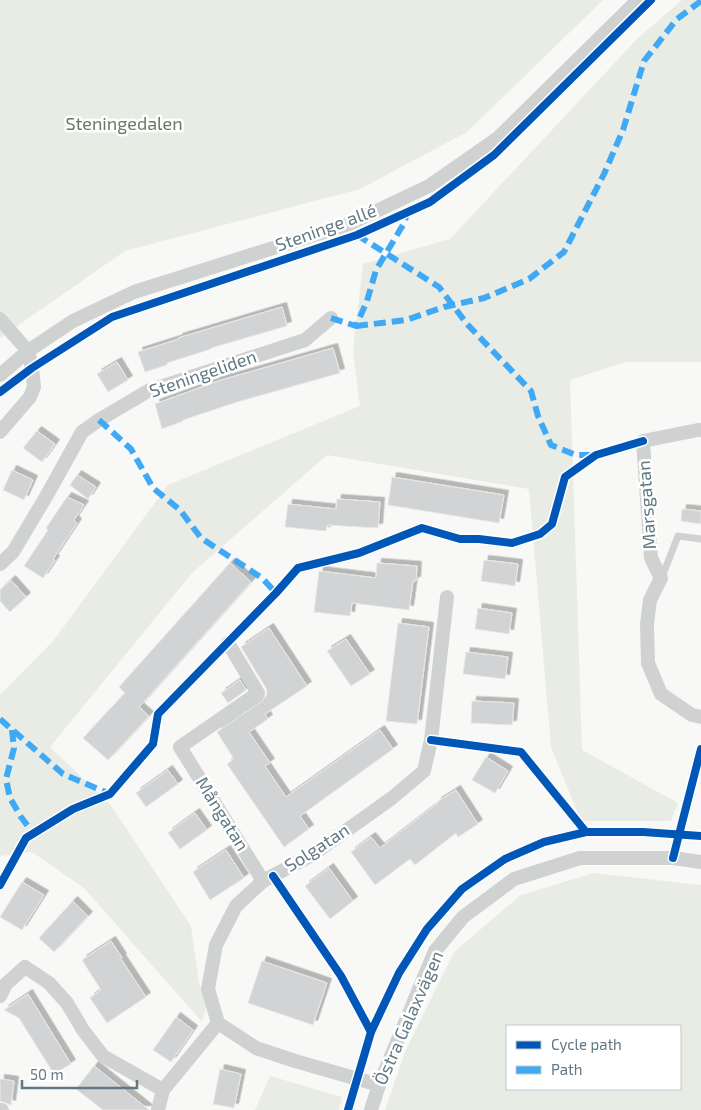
<svg xmlns="http://www.w3.org/2000/svg" width="701" height="1110" viewBox="0 0 701 1110" font-family="'Exo 2',sans-serif">
	<style>
		.green { fill: #e8ece5; fill-rule: evenodd }
		.building { fill: #d1d3d4; stroke: #e8e8e7; filter: url(#shadow) }
		.lines { fill: none; stroke-linecap: round; stroke-linejoin: round }
		.lane { stroke: #d0d2d2; stroke-width: 7 }
		.street { stroke: #d0d2d2; stroke-width: 14 }
		.quiet { stroke: #3fa9f5; stroke-width: 6; stroke-dasharray: 12 6; stroke-linecap: butt }
		.cycleway-casing { stroke: #fff; stroke-width: 11 }
		.cycleway { stroke: #0057b8; stroke-width: 8 }
		.labels { text-anchor: middle; stroke-width: 5; stroke-linejoin: round; paint-order: stroke }
		.park-label { font-size: 18px; fill: #687b61; stroke: #fff }
		.street-label { font-size: 18px; fill: #617984; stroke: #fff }
	</style>
	<defs>
		<filter id="shadow"><feDropShadow dx="4.5" dy="-4.5" stdDeviation="0" flood-color="#0004"/></filter>
	</defs>
	<rect width="100%" height="100%" fill="#f8f8f7"/>
	<g class="green">
		<path d="M 0,0 L 603,0 L 467,132 L 360,189 L 125,251 L 0,338 Z"/>
		<path d="M 682,0 L 701,0 L 701,362 L 625,362 L 570,380 L 582,750 L 678,803 L 671,821 L 581,821 L 551,747 L 529,489 L 327,455 L 192,573 L 50,747 L 110,804 L 191,926 L 199,982 L 206,1008 L 202,1022 L 84,888 L 32,852 L 0,856 L 0,695 L 54,640 L 168,485 L 360,406 L 353,351 L 363,264 L 450,239 L 637,39 Z"/>
		<path d="M 594,873 L 701,885 L 701,1110 L 385,1110 L 405,1052 L 454,952 L 521,895 ZM 507,1026 L 680,1026 L 680,1089 L 507,1089 Z"/>
		<path d="M 270,1076 L 342,1097 L 339,1110 L 255,1110 Z"/>
	</g>
	<g class="building">
		<path d="M 282,307 L 287,326 L 211,348 L 211,349 L 167,363 L 167,365 L 145,372 L 138,352 L 179,339 L 178,338 Z"/>
		<path d="M 333,348 L 340,373 L 237,402 L 183,420 L 183,421 L 162,429 L 155,404 L 218,381 Z"/>
		<path d="M 117,362 L 128,380 L 108,392 L 97,374 Z"/>
		<path d="M 37,431 L 55,444 L 42,462 L 23,448 Z"/>
		<path d="M 12,470 L 33,480 L 24,500 L 3,490 Z"/>
		<path d="M 77,475 L 96,487 L 88,499 L 70,485 Z"/>
		<path d="M 392,477 L 504,495 L 499,523 L 388,505 Z"/>
		<path d="M 67,497 L 84,505 L 74,520 L 77,523 L 53,559 L 55,560 L 43,578 L 24,566 L 48,530 L 46,528 Z"/>
		<path d="M 337,499 L 380,502 L 378,528 L 327,525 L 326,531 L 285,527 L 288,504 L 336,509 Z"/>
		<path d="M 682,509 L 701,511 L 701,524 L 681,521 Z"/>
		<path d="M 484,560 L 518,564 L 515,586 L 481,581 Z"/>
		<path d="M 230,563 L 251,582 L 139,707 L 149,716 L 108,760 L 83,738 L 125,693 L 119,687 Z"/>
		<path d="M 377,563 L 417,566 L 416,581 L 413,581 L 409,610 L 352,603 L 350,616 L 314,612 L 319,571 L 376,578 Z"/>
		<path d="M 11,580 L 26,597 L 10,612 L 0,601 L 0,590 Z"/>
		<path d="M 478,608 L 512,613 L 509,634 L 475,629 Z"/>
		<path d="M 398,623 L 429,627 L 417,724 L 386,721 Z"/>
		<path d="M 269,628 L 307,686 L 265,714 L 268,719 L 249,732 L 270,763 L 265,766 L 286,797 L 380,730 L 393,749 L 300,816 L 309,829 L 284,847 L 227,764 L 234,759 L 217,732 L 263,700 L 266,696 L 267,692 L 266,688 L 241,647 Z"/>
		<path d="M 346,639 L 370,674 L 351,686 L 327,651 Z"/>
		<path d="M 466,652 L 508,657 L 505,679 L 463,674 Z"/>
		<path d="M 240,680 L 246,690 L 228,703 L 221,693 Z"/>
		<path d="M 472,701 L 514,703 L 512,725 L 471,723 Z"/>
		<path d="M 486,757 L 508,771 L 495,793 L 472,780 Z"/>
		<path d="M 168,770 L 178,784 L 146,807 L 136,793 Z"/>
		<path d="M 456,790 L 478,824 L 458,837 L 456,833 L 415,865 L 410,859 L 375,885 L 351,852 L 371,837 L 380,848 L 437,804 L 437,802 Z"/>
		<path d="M 195,813 L 207,830 L 180,849 L 168,833 Z"/>
		<path d="M 226,850 L 244,878 L 210,900 L 193,872 Z"/>
		<path d="M 329,868 L 353,901 L 330,919 L 305,886 Z"/>
		<path d="M 22,882 L 44,895 L 22,930 L 0,917 Z"/>
		<path d="M 73,901 L 88,916 L 54,952 L 39,938 Z"/>
		<path d="M 111,941 L 122,958 L 121,959 L 146,997 L 107,1023 L 90,998 L 101,990 L 82,960 Z"/>
		<path d="M 262,961 L 327,983 L 313,1025 L 248,1003 Z"/>
		<path d="M 28,994 L 71,1064 L 54,1074 L 19,1018 L 4,1010 Z"/>
		<path d="M 176,1017 L 193,1030 L 171,1062 L 153,1050 Z"/>
		<path d="M 94,1066 L 149,1110 L 103,1110 L 76,1089 Z"/>
		<path d="M 220,1069 L 241,1074 L 234,1108 L 213,1104 Z"/>
		<path d="M 0,1079 L 14,1081 L 11,1105 L 0,1101 Z"/>
	</g>
	<g class="lines">
		<path class="lane" d="M 662,577 L 678,536 L 701,539"/>
		<g class="street">
			<path d="M 0,319 L 28,351 L 32,368 L 34,387 L 30,397 L 0,432"/>
			<path d="M 0,375 L 28,351 L 73,321 L 134,292 L 349,224 L 429,186 L 498,138 L 638,0"/>
			<path d="M 701,430 L 698,430 L 643,441 L 651,558 L 661,578 L 650,600 L 647,624 L 648,663 L 661,694 L 692,715 L 701,717"/>
			<path d="M 0,564 L 13,552 L 47,495 L 82,432 L 99,420 L 148,391 L 305,340 L 331,318"/>
			<path d="M 228,643 L 258,693 L 180,747 L 263,881"/>
			<path d="M 0,996 L 6,984 L 25,967 L 49,983 L 67,1003 L 83,1030 L 103,1056 L 163,1090"/>
			<path d="M 379,1085 L 295,1061 L 256,1048 L 218,1023 L 208,989 L 216,945 L 236,906 L 263,881 L 312,855 L 392,798 L 424,771 L 431,740 L 447,597"/>
			<path d="M 0,1110 L 2,1110"/>
			<path d="M 158,1110 L 163,1090 L 218,1023"/>
			<path d="M 371,1110 L 379,1085 L 435,951 L 463,917 L 514,879 L 580,858 L 673,858 L 701,862"/>
		</g>
		<g class="quiet">
			<path d="M 357,235 L 439,287 L 467,324 L 531,391 L 538,416 L 551,445 L 576,455 L 596,455"/>
			<path d="M 331,318 L 356,326 L 367,301 L 376,270 L 403,225 L 408,212"/>
			<path d="M 356,326 L 406,320 L 444,307 L 484,298 L 529,279 L 564,252 L 604,174 L 623,130 L 644,61 L 677,19 L 701,1"/>
			<path d="M 99,420 L 131,449 L 153,488 L 180,510 L 201,538 L 262,578 L 276,593"/>
			<path d="M 0,719 L 63,774 L 110,794"/>
			<path d="M 12,730 L 14,748 L 6,779 L 10,798 L 21,817 L 33,833"/>
		</g>
		<defs>
			<g id="cycleway">
				<path d="M 0,392 L 32,368 L 112,317 L 357,235 L 430,202 L 494,155 L 651,0"/>
				<path d="M 431,740 L 521,752 L 586,832"/>
				<path d="M 673,858 L 701,749"/>
				<path d="M 273,876 L 341,976 L 371,1032"/>
				<path d="M 0,885 L 26,838 L 73,809 L 110,794 L 153,744 L 158,714 L 276,593 L 298,568 L 359,553 L 422,528 L 460,539 L 479,539 L 512,543 L 540,534 L 552,524 L 565,477 L 596,455 L 643,441"/>
				<path d="M 348,1110 L 371,1032 L 399,973 L 427,929 L 462,889 L 505,859 L 544,842 L 586,832 L 643,832 L 701,836"/>
			</g>
		</defs>
		<use href="#cycleway" class="cycleway-casing"/>
		<use href="#cycleway" class="cycleway"/>
	</g>
	<g class="labels">
		<g class="park-label">
			<text x="124" y="130">Steningedalen</text>
		</g>
		<g class="street-label">
			<text transform="translate(326 228) rotate(-20)" y="6">Steninge allé</text>
			<text transform="translate(203 374) rotate(-19)" y="6">Steningeliden</text>
			<text transform="translate(647 505) rotate(-94)" y="6">Marsgatan</text>
			<text transform="translate(222 814) rotate(58)" y="6">Mångatan</text>
			<text transform="translate(317 848) rotate(-33)" y="6">Solgatan</text>
			<text transform="translate(409 1018) rotate(-66)" y="6">Östra Galaxvägen</text>
		</g>
	</g>
	<rect x="506" y="1025" width="175" height="65" fill="#ffffff" stroke="#c0c9ce"/>
	<rect x="516" y="1041" width="25" height="8" fill="#0057b8" stroke="#c0c9ce"/>
	<text x="551" y="1050" font-size="15" fill="#617984">Cycle path</text>
	<rect x="516" y="1066" width="25" height="8" fill="#3fa9f5" stroke="#c0c9ce"/>
	<text x="551" y="1075" font-size="15" fill="#617984">Path</text>
	<path d="M22 1080v8h115v-8" fill="none" stroke="#617984" stroke-width="2.5"/>
	<text x="30" y="1080" font-size="15" fill="#617984" stroke="#ffffff" stroke-width="4" paint-order="stroke">50 m</text>
</svg>
